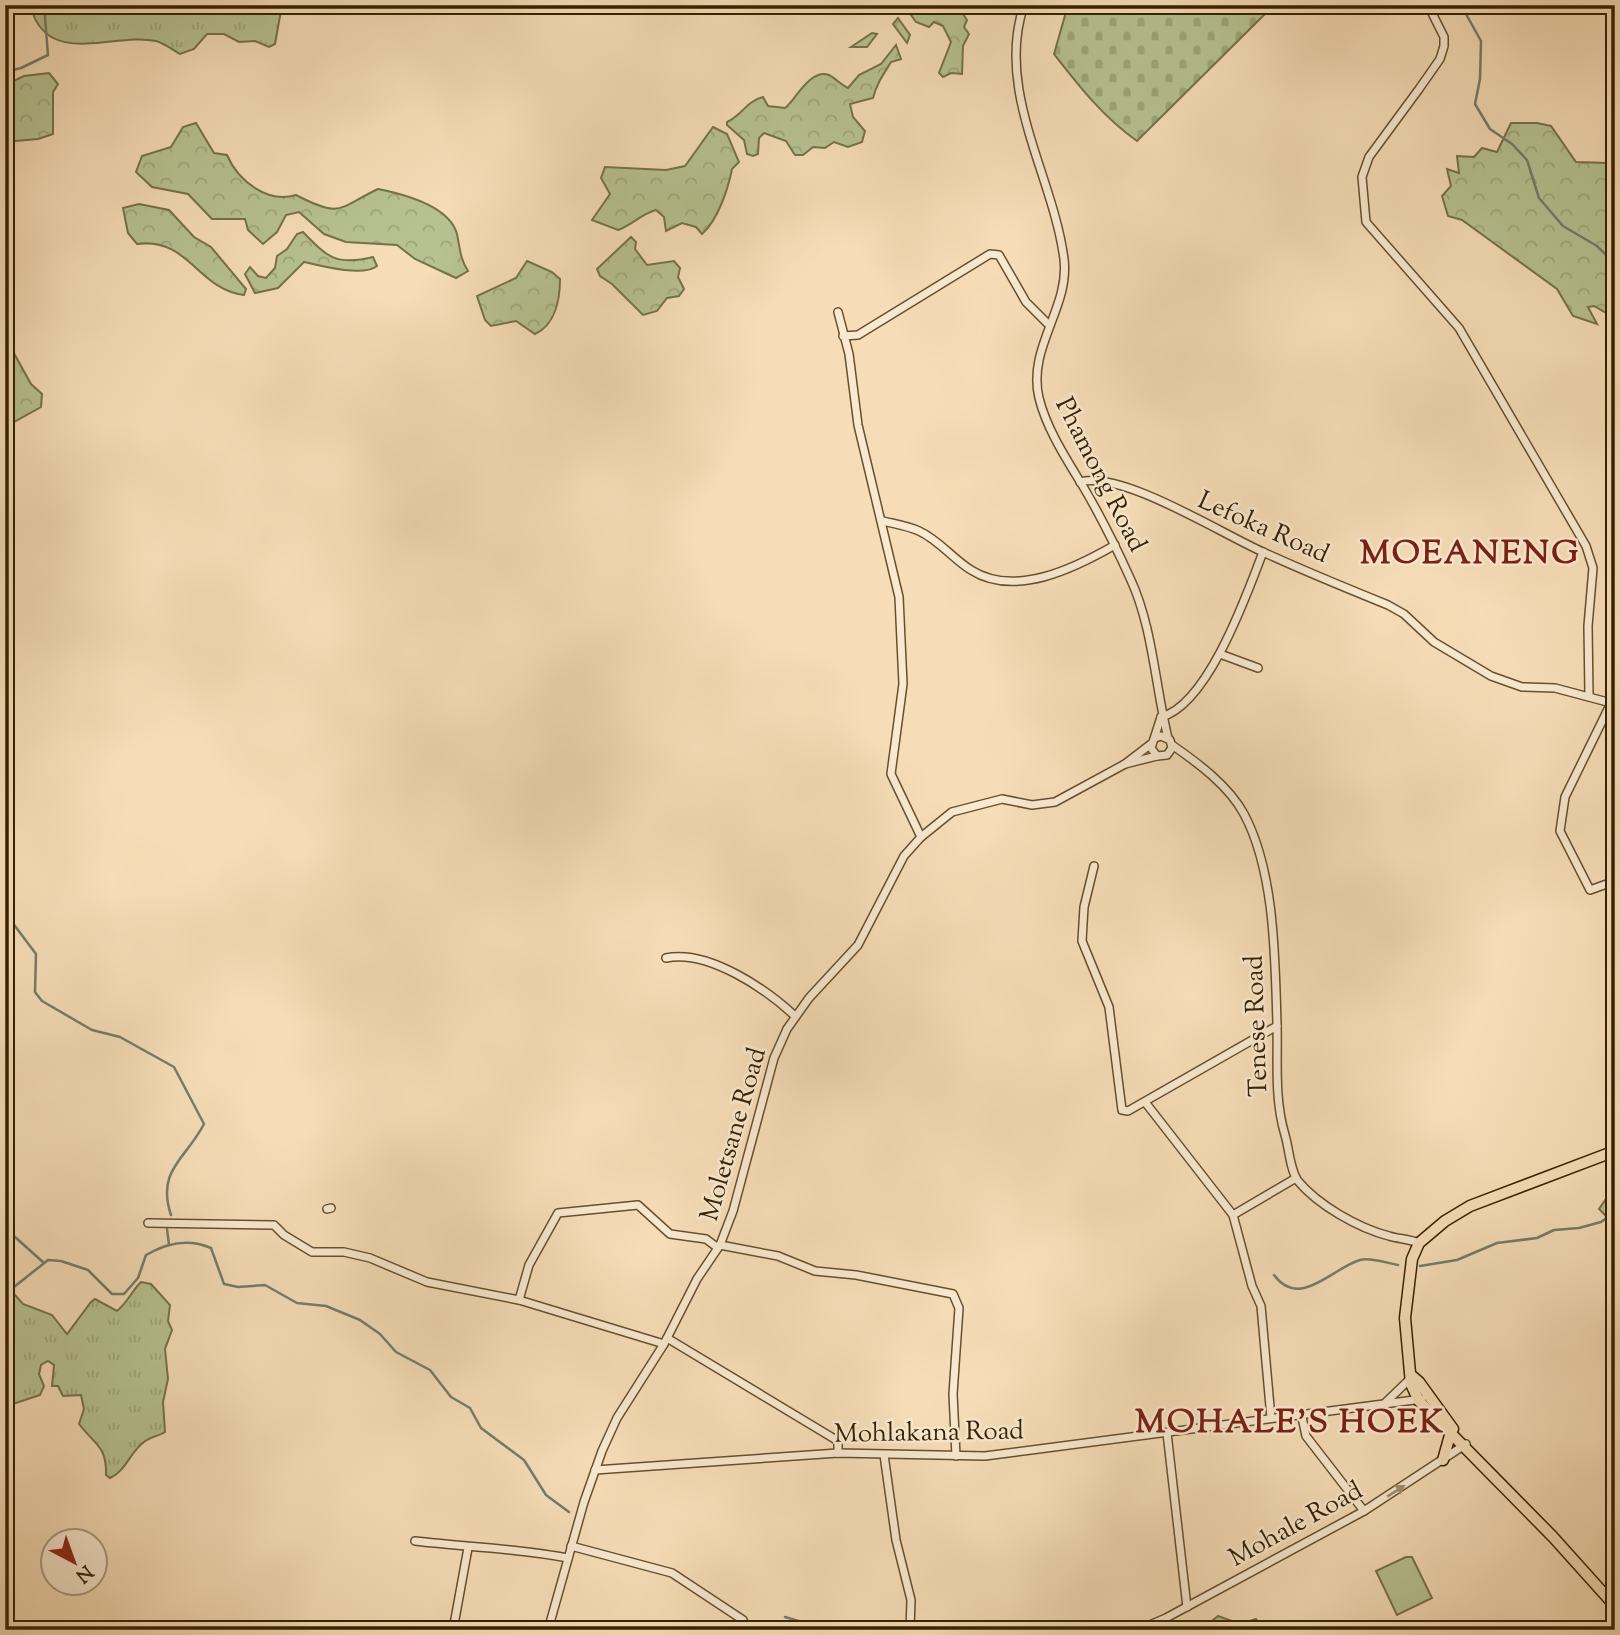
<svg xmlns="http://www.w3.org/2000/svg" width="1620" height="1635" viewBox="0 0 1620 1635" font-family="'Sorts Mill Goudy',serif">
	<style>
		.grass { fill: url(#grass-tufts); stroke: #76724a; stroke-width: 2 }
		.forest { fill: url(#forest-crowns); stroke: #76724a; stroke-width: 2 }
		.cemetery { fill: url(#cemetery-stones); stroke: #76724a; stroke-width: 2 }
		.pitch { fill: #b7c292; stroke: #76724a; stroke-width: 2 }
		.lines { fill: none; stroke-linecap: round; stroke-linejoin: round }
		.stream { stroke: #747d6c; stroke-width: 2.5 }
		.street-casing { stroke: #66502e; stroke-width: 10 }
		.primary-casing { stroke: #362101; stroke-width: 13 }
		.street { stroke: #f9e9d0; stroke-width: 7 }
		.primary { stroke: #f6ddb7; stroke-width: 10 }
		.oneway { fill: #a18f73 }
		.labels { text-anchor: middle; stroke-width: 5; stroke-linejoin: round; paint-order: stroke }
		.street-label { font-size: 26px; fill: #362101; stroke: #f9e9d0 }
		.district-label { font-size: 33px; font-weight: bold; letter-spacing: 2px; fill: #7a1f14; stroke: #f9e9d0 }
	</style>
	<defs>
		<pattern id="grass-tufts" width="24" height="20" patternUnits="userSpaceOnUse" patternTransform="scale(1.75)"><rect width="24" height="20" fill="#b7c292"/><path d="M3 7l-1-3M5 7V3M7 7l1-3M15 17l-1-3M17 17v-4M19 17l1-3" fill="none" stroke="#9ea67c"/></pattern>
		<pattern id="forest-crowns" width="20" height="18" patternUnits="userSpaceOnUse" patternTransform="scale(1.75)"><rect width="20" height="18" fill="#b7c292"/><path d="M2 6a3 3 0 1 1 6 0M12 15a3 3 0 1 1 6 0" fill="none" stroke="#9ea67c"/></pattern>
		<pattern id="cemetery-stones" width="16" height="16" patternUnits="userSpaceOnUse" patternTransform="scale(1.75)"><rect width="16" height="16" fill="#b7c292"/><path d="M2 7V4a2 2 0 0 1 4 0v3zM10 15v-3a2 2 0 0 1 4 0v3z" fill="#9ea67c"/></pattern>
	</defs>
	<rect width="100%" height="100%" fill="#f6ddb7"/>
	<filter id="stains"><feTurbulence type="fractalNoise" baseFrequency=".00286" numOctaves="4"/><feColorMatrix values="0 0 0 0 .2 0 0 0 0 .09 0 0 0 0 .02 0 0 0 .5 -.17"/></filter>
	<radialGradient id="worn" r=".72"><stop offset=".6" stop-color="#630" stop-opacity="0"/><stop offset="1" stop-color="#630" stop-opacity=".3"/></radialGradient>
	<g class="grass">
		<path d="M 36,5 L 282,5 L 275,44 L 269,47 L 255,41 L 239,42 L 224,34 L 207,34 L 194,49 L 180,54 C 173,50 164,43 156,41 C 116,32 53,66 33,14 Z"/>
		<path d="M 141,1282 L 151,1284 L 170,1305 L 168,1321 L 172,1330 L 165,1349 L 168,1379 L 163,1402 L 165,1432 C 159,1436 150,1437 144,1442 C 130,1452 126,1471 110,1478 L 106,1475 C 107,1446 95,1445 79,1424 L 84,1409 L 81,1395 L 63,1396 L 58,1386 L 52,1386 L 54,1365 L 48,1361 L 41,1365 L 39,1374 L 44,1386 L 40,1395 L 13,1404 L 5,1404 L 5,1289 L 9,1288 L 23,1304 L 52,1315 L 67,1334 L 91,1302 L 95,1299 L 117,1311 C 128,1302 131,1292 141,1282 Z"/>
	</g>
	<g class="forest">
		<path d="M 936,5 L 957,5 L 967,20 L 964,27 L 969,34 L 963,46 L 962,74 L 951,73 L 943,77 L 939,73 L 951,42 L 943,26 L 934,22 L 929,27 L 916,22 L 911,15 L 918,10 Z"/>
		<path d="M 898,18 L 910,35 L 907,43 L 893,24 Z"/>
		<path d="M 872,33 L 877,34 L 867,47 L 851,47 Z"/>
		<path d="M 896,45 L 901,59 L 891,62 C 883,75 877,83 873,98 L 850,104 L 853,117 L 865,131 L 862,142 L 848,147 L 834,142 L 825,148 L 813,147 L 803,155 L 795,155 L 786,141 L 764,133 L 759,138 L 758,154 L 753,156 L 747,154 L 744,140 L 727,125 L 727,122 C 742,115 747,101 763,97 L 768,106 L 785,108 C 794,102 810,68 829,75 C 835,78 841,85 848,88 L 859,75 L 881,64 Z"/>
		<path d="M 49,73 L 58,84 L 53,92 L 53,134 L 38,139 L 5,142 L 5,85 L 24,76 Z"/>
		<path d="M 196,123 L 214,153 L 227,155 C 238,181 268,204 296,195 C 342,219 338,208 378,189 C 403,194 449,205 457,234 C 460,248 460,259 468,271 L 456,278 L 415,259 L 397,245 L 346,242 L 324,234 L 299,212 L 286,215 L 277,232 L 263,244 L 248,230 L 245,219 L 212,219 L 188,194 L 152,187 L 136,172 L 142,156 L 171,147 L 183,127 Z"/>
		<path d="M 1511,123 L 1537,123 L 1551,126 L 1576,162 L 1608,163 L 1608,174 L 1615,180 L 1615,318 L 1594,306 L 1588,307 L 1597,324 L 1573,316 L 1557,289 L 1462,220 L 1448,216 L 1442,196 L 1451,186 L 1447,169 L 1459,173 L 1457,156 L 1474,157 L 1482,148 L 1497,152 Z"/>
		<path d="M 713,127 L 727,134 L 739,162 L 732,169 C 728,189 718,220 702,234 L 696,227 L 682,223 L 666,231 L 664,217 L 656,210 C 641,214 632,225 618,230 L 592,220 L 610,194 L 601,178 L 605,167 L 666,170 L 685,166 Z"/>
		<path d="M 139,204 L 169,210 L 194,237 L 211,247 L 246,289 L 244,295 C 197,289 189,237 137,244 L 128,233 L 123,208 Z"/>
		<path d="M 303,232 C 328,258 337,266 373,257 L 377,266 C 363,277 321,266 304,262 L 278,288 L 255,293 L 245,274 L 250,267 L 258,276 L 266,278 L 275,268 L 277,256 L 287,249 L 297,234 Z"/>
		<path d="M 631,237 L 636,242 L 635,249 L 647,265 L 674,261 L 680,268 L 678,277 L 684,289 L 679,296 L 667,298 L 657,311 L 643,315 L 612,284 L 600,276 L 597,269 Z"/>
		<path d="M 527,261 L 552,272 L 560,279 C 560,300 555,325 535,334 L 516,321 L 491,326 L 485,320 L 477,296 L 516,278 Z"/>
		<path d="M 5,337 L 31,384 L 42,394 L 41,407 L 5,427 Z"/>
		<path d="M 1615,1186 L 1615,1213 L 1606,1216 L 1599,1209 Z"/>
		<path d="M 1218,1616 L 1240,1624 L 1256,1619 L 1264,1630 L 1213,1630 L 1212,1621 Z"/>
	</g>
	<path class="cemetery" d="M 1068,5 L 1274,5 L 1137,141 C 1103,117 1079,86 1054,54 Z"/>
	<path class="pitch" d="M 1406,1557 L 1412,1557 L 1432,1598 L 1397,1615 L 1376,1571 Z"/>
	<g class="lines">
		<g class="stream">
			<path d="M 1461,5 L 1481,41 L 1480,79 L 1475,104 L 1490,129 L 1512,144 L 1527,160 L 1539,198 L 1563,226 L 1597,246 L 1609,258 L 1615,257"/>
			<path d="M 5,72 L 21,68 L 48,55 L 44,5"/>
			<path d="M 5,899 L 12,911 L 12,922 L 36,954 L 35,992 L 42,1001 L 92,1030 L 120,1037 L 174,1067 L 204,1124 C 186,1159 156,1170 171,1215"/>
			<path d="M 5,1228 L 44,1263"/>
			<path d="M 167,1229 L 169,1245"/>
			<path d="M 1420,1266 L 1457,1260 L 1497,1243 L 1537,1238 L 1554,1230 L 1579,1228 L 1601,1222 L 1615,1212"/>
			<path d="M 1274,1275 C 1300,1310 1332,1268 1360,1260 C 1370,1257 1387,1263 1398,1265"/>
			<path d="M 5,1289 L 14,1287 L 48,1260 L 61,1261 L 88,1270 L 112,1294 L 124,1294 L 138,1278 L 146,1255 C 167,1243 188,1238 211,1248 L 224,1284 L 238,1287 L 265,1285 L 297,1303 L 326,1306 L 360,1320 L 380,1334 L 396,1352 L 430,1370 L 451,1397 L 470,1408 L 481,1428 L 524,1460 L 546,1495 L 569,1512"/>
			<path d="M 785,1617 C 804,1623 820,1627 839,1630"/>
			<path d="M 925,1628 L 930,1630"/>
		</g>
		<defs>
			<g id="street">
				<path d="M 1024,5 C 995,91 1053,175 1064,259 C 1070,308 1027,347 1039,398 C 1047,430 1067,460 1084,488 C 1101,517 1116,547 1130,578 C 1153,627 1155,686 1168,738"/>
				<path d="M 1428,5 L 1444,37 L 1444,46 L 1440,59 L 1419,89 L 1369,157 L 1362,177 L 1366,222 L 1459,328 L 1586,546 L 1593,568 L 1588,626 L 1589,695"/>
				<path d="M 838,312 L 849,354 L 858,425 L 899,597 L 903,684 L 891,774 L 921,837"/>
				<path d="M 843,336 L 858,335 L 990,254 L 999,255 L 1026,302 L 1049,325"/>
				<path d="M 1080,482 C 1121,470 1222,534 1263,552 C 1304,571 1346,588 1388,605 L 1404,614 L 1434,642 L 1491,676 L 1522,687 L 1555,688 L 1615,704"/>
				<path d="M 883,521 C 895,524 908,526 919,531 C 939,540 953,559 971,570 C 1015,598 1075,568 1115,545"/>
				<path d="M 1220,654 L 1258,668"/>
				<path d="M 1611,703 L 1565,797 L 1560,831 L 1590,890 L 1615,881"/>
				<path d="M 1161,717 C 1208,705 1247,594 1263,552"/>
				<path d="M 1155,738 L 1161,736 L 1170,740 L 1172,748 L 1167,755 L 1157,756 L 1151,748 L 1161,717"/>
				<path d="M 1172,745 C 1198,763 1229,786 1244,814 C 1275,872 1275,959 1277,1024 C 1278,1062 1274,1098 1285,1135 C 1289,1148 1290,1170 1298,1181 C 1318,1205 1358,1228 1389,1236 C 1399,1239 1409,1239 1419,1243"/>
				<path d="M 1125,764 L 1157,756"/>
				<path d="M 1094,866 L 1084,907 L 1082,941 L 1109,1007 L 1122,1110 L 1128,1111 L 1277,1026"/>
				<path d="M 666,958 C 708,949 766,989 795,1016"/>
				<path d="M 1145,1102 L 1233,1215 L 1252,1286 L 1261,1306 L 1271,1418"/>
				<path d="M 327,1209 L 331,1208"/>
				<path d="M 1233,1215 L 1296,1178"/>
				<path d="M 148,1223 L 274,1225 L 284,1235 L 312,1252 L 344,1252 L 370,1258 L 427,1282 L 519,1300 L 664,1344"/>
				<path d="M 720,1245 L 778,1256 L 815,1271 L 856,1275 L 953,1294 L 959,1308 L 953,1394 L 956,1456"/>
				<path d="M 519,1300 L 529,1265 L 558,1213 L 638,1205 L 670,1234 L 706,1239 L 718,1248"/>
				<path d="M 667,1338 L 838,1441 L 838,1453"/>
				<path d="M 1386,1402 L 1412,1377"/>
				<path d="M 1302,1417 L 1306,1436 L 1364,1511"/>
				<path d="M 1167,1433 L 1187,1607"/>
				<path d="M 884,1455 L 896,1540 L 911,1600 L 910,1630"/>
				<path d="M 595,1470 L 838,1453 L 985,1456 L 1422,1399"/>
				<path d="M 415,1541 C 466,1547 517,1548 568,1558"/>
				<path d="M 571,1546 L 672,1573 L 743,1620 L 746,1630"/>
				<path d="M 453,1630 L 468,1548"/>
				<path d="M 548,1630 L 584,1502 L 602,1451 L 617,1418 L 664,1344 L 697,1279 L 720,1245 L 733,1211 L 774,1058 L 787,1029 L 809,998 L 858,945 L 904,856 L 921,837 L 952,812 L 1002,799 L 1032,805 L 1055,802 L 1125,764 L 1151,744"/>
				<path d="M 1138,1630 L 1166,1618 L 1364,1511 L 1466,1444"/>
			</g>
			<g id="primary">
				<path d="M 1615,1151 L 1470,1206 L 1445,1221 L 1419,1243 L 1412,1259 L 1405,1318 L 1411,1384 L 1419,1401 L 1553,1537 L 1615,1606"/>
				<path d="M 1412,1376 L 1419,1382 L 1453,1429"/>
				<path d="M 1443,1460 L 1450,1435"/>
			</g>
		</defs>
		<use href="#street" class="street-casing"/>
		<use href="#primary" class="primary-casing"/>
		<use href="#street" class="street"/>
		<use href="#primary" class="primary"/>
	</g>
	<defs><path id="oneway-solid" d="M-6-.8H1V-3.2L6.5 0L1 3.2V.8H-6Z" transform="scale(1.75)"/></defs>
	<use class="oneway" href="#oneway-solid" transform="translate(1396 1491) rotate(-32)"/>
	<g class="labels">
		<g class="street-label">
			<text transform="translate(1102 474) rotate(63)" y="9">Phamong Road</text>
			<text transform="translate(1264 526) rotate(24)" y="9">Lefoka Road</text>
			<text transform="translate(1255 1026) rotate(-92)" y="9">Tenese Road</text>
			<text transform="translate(732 1134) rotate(-74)" y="9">Moletsane Road</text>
			<text transform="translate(929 1431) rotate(-1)" y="9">Mohlakana Road</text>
			<text transform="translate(1295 1523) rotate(-29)" y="9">Mohale Road</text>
		</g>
		<g class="district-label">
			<text x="1470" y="563">MOEANENG</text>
			<text x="1290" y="1432">MOHALE'S HOEK</text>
		</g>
	</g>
	<rect width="1620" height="1635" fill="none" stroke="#f6ddb7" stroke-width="28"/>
	<rect x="7" y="7" width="1606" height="1621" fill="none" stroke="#362101" stroke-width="3.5"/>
	<rect x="14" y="14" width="1592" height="1607" fill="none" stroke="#362101" stroke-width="2"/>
	<g transform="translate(74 1562) rotate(139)"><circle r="33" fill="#f9e9d0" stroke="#ab997d" stroke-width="2"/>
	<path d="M0-5L12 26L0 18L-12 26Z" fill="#8f2418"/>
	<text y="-10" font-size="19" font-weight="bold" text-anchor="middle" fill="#362101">N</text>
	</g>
	<rect width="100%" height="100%" filter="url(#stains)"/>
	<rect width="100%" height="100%" fill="url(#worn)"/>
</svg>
